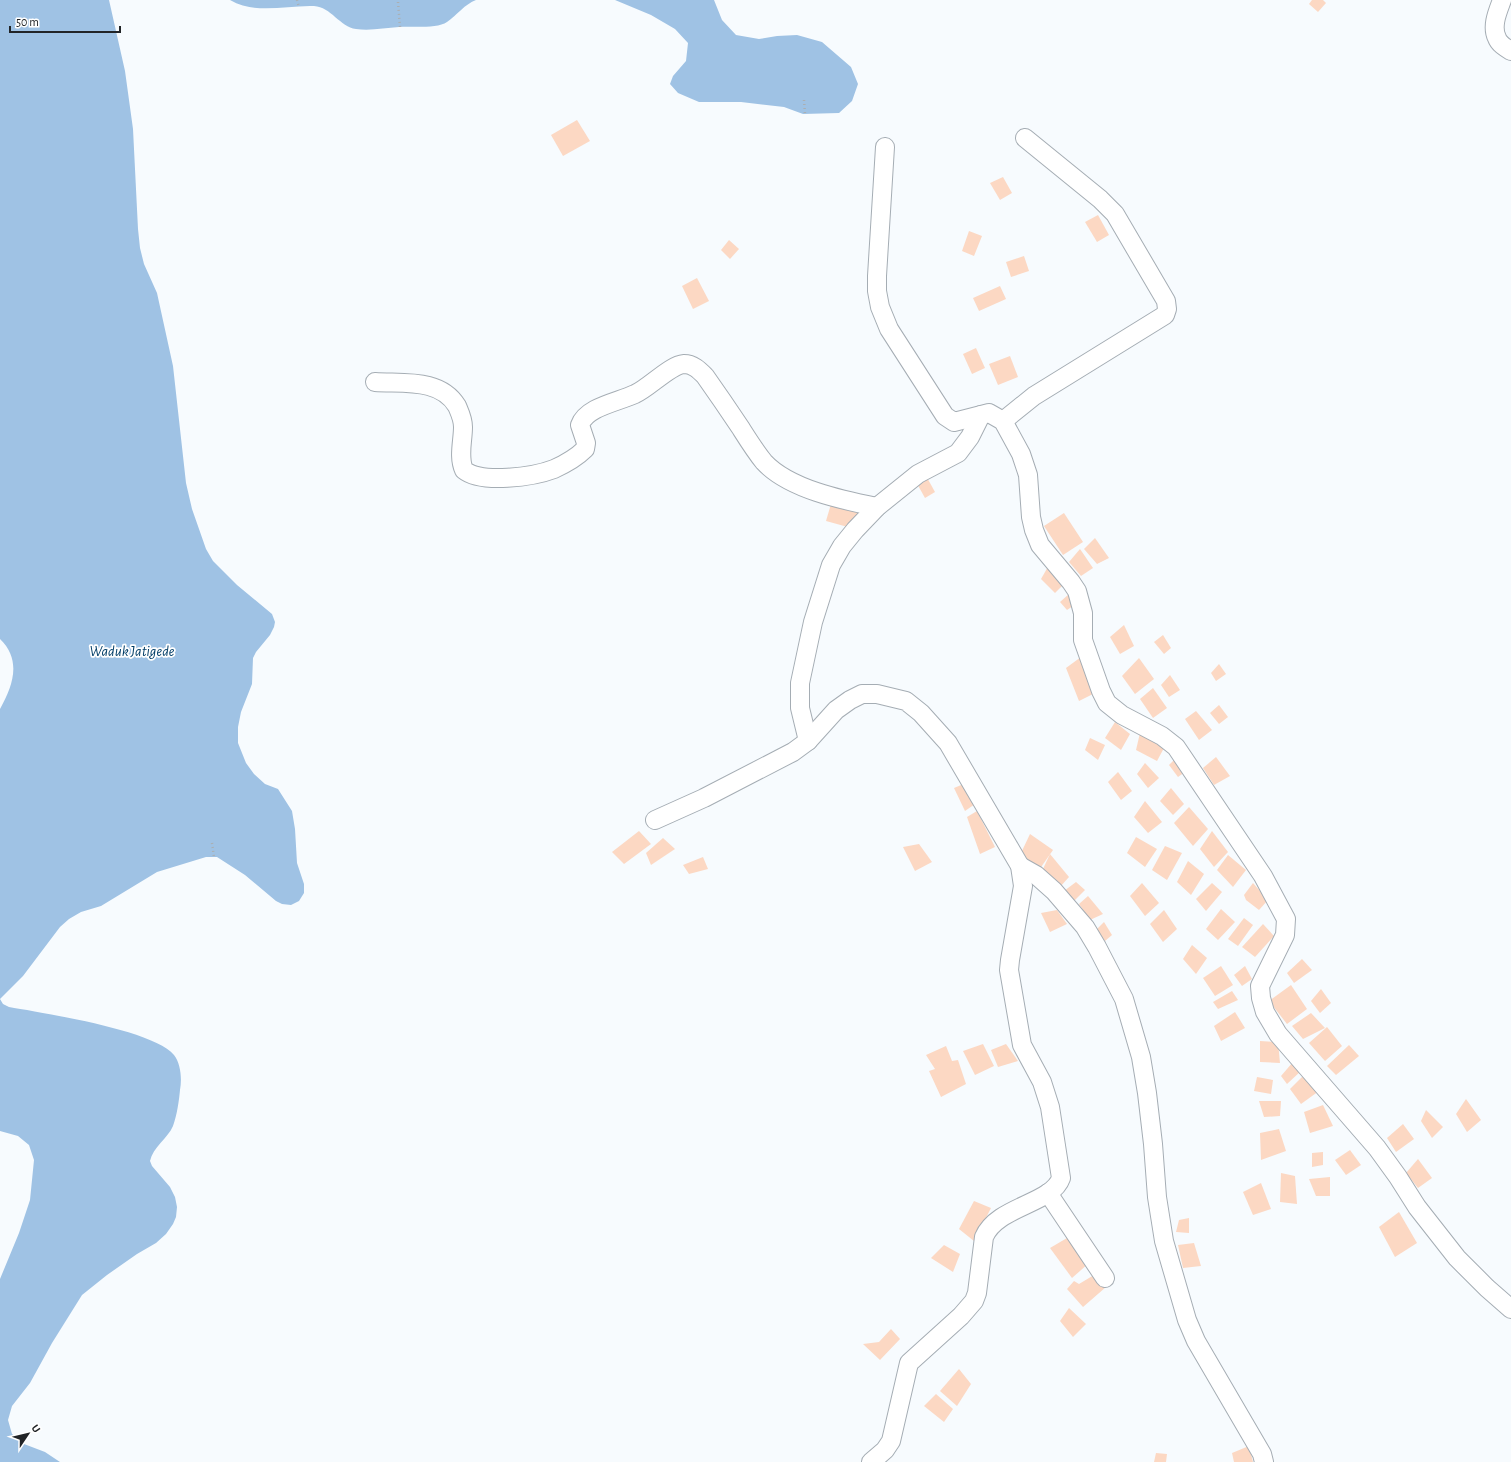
<svg xmlns="http://www.w3.org/2000/svg" width="1511" height="1462" viewBox="0 0 1511 1462" font-family="'Alegreya Sans',sans-serif">
	<style>
		.water { fill: #9fc2e4 }
		.building { fill: #fcd8c3 }
		.lines { fill: none; stroke-linecap: round; stroke-linejoin: round }
		.minor-casing { stroke: #a5adb4; stroke-width: 20 }
		.path { stroke: #abafb2; stroke-width: 2.5; stroke-dasharray: 1 3; stroke-linecap: butt }
		.minor { stroke: #fff; stroke-width: 18 }
		.labels { text-anchor: middle; stroke-width: 3.5; stroke-linejoin: round; paint-order: stroke }
		.water-label { font-size: 15px; font-style: italic; fill: #013d67; stroke: #fff }
	</style>
	<rect width="100%" height="100%" fill="#f7fbfe"/>
	<g class="water">
		<path d="M 0,0 L 109,0 L 125,71 L 133,129 L 138,229 L 140,248 L 144,264 L 157,293 L 173,366 L 186,483 L 192,509 L 206,549 L 213,561 L 237,585 L 272,614 L 275,622 L 274,627 L 270,635 L 256,652 L 253,658 L 252,684 L 241,712 L 238,727 L 238,743 L 246,763 L 254,774 L 265,784 L 278,789 L 292,811 L 295,829 L 297,863 L 304,884 L 304,893 L 299,901 L 291,905 L 282,904 L 276,901 L 245,875 L 217,857 L 206,857 L 157,872 L 101,906 L 81,912 L 69,919 L 60,927 L 23,976 L 0,999 L 3,1004 L 9,1007 C 43,1013 154,1030 174,1055 C 181,1064 182,1079 180,1090 C 179,1101 177,1115 173,1126 C 168,1138 153,1147 150,1161 L 152,1166 L 170,1187 L 175,1197 L 177,1207 L 176,1217 L 173,1224 L 166,1234 L 156,1243 L 137,1254 L 107,1275 L 82,1295 L 52,1343 L 30,1383 L 12,1406 L 8,1420 L 12,1434 L 24,1444 L 45,1452 L 60,1462 L 0,1462 L 0,1279 L 19,1233 L 30,1200 L 34,1160 L 29,1145 L 18,1136 L 0,1131 L 0,709 C 13,686 22,660 0,639 Z"/>
		<path d="M 230,0 L 476,0 C 465,4 457,15 447,22 C 437,29 412,26 399,27 C 385,28 370,31 356,29 C 340,27 331,7 314,6 C 286,5 256,15 230,0 Z"/>
		<path d="M 615,0 L 714,0 L 722,20 L 736,35 L 759,39 L 777,36 L 797,35 L 822,42 L 851,67 L 858,84 L 852,101 L 839,113 L 803,114 L 784,107 L 741,102 L 699,102 L 678,93 L 670,84 L 673,76 L 686,61 L 688,43 L 675,29 L 651,15 Z"/>
	</g>
	<g class="building">
		<path d="M 1312,0 L 1323,0 L 1326,3 L 1318,12 L 1309,4 Z"/>
		<path d="M 577,120 L 590,141 L 563,156 L 551,135 Z"/>
		<path d="M 1003,177 L 1012,193 L 1000,200 L 990,183 Z"/>
		<path d="M 1098,215 L 1109,235 L 1097,242 L 1085,222 Z"/>
		<path d="M 969,231 L 982,236 L 974,256 L 962,251 Z"/>
		<path d="M 729,240 L 739,249 L 730,259 L 721,250 Z"/>
		<path d="M 1024,256 L 1029,271 L 1011,277 L 1006,262 Z"/>
		<path d="M 697,278 L 709,301 L 693,309 L 682,286 Z"/>
		<path d="M 1000,286 L 1006,299 L 979,311 L 973,298 Z"/>
		<path d="M 976,348 L 985,368 L 972,374 L 963,354 Z"/>
		<path d="M 1010,356 L 1018,377 L 998,385 L 989,364 Z"/>
		<path d="M 925,474 L 935,492 L 925,498 L 915,480 Z"/>
		<path d="M 831,504 L 859,511 L 855,529 L 826,521 Z"/>
		<path d="M 1064,513 L 1083,542 L 1063,555 L 1044,526 Z"/>
		<path d="M 1095,538 L 1109,558 L 1097,564 L 1084,549 Z"/>
		<path d="M 1080,549 L 1093,568 L 1081,576 L 1069,562 Z"/>
		<path d="M 1049,565 L 1065,583 L 1055,593 L 1041,579 Z"/>
		<path d="M 1069,594 L 1076,604 L 1067,610 L 1060,602 Z"/>
		<path d="M 1124,625 L 1134,646 L 1120,654 L 1110,637 Z"/>
		<path d="M 1163,635 L 1171,648 L 1164,654 L 1154,642 Z"/>
		<path d="M 1081,657 L 1095,693 L 1079,701 L 1066,668 Z"/>
		<path d="M 1139,658 L 1154,679 L 1135,694 L 1122,676 Z"/>
		<path d="M 1219,664 L 1226,674 L 1216,681 L 1211,673 Z"/>
		<path d="M 1170,675 L 1180,690 L 1169,697 L 1161,685 Z"/>
		<path d="M 1153,688 L 1167,708 L 1153,718 L 1140,699 Z"/>
		<path d="M 1219,705 L 1228,717 L 1219,724 L 1210,713 Z"/>
		<path d="M 1196,711 L 1212,730 L 1199,740 L 1185,719 Z"/>
		<path d="M 1115,722 L 1130,734 L 1121,750 L 1105,738 Z"/>
		<path d="M 1140,733 L 1164,748 L 1157,761 L 1136,750 Z"/>
		<path d="M 1090,738 L 1105,745 L 1098,760 L 1085,750 Z"/>
		<path d="M 1216,757 L 1230,776 L 1214,785 L 1203,768 Z"/>
		<path d="M 1175,759 L 1185,772 L 1178,777 L 1169,765 Z"/>
		<path d="M 1145,763 L 1159,778 L 1148,788 L 1137,774 Z"/>
		<path d="M 1118,772 L 1132,791 L 1121,800 L 1108,782 Z"/>
		<path d="M 966,783 L 978,802 L 965,811 L 954,788 Z"/>
		<path d="M 1171,788 L 1184,804 L 1173,815 L 1160,801 Z"/>
		<path d="M 1145,801 L 1162,822 L 1148,833 L 1134,817 Z"/>
		<path d="M 1189,807 L 1208,829 L 1193,846 L 1174,823 Z"/>
		<path d="M 977,811 L 995,847 L 980,854 L 967,817 Z"/>
		<path d="M 639,831 L 651,844 L 624,864 L 612,852 Z"/>
		<path d="M 1212,831 L 1228,852 L 1214,867 L 1200,849 Z"/>
		<path d="M 1030,834 L 1053,850 L 1039,870 L 1021,853 Z"/>
		<path d="M 1136,837 L 1157,849 L 1145,867 L 1127,853 Z"/>
		<path d="M 663,838 L 675,849 L 651,865 L 646,853 Z"/>
		<path d="M 919,844 L 932,862 L 915,871 L 903,847 Z"/>
		<path d="M 1165,846 L 1182,853 L 1167,880 L 1152,870 Z"/>
		<path d="M 1050,854 L 1069,877 L 1060,887 L 1042,871 Z"/>
		<path d="M 1228,855 L 1246,870 L 1233,887 L 1217,870 Z"/>
		<path d="M 703,857 L 708,869 L 689,874 L 683,865 Z"/>
		<path d="M 1188,861 L 1204,874 L 1191,895 L 1177,882 Z"/>
		<path d="M 1076,882 L 1085,890 L 1074,901 L 1064,891 Z"/>
		<path d="M 1142,883 L 1159,903 L 1145,916 L 1130,896 Z"/>
		<path d="M 1212,883 L 1222,892 L 1206,911 L 1196,899 Z"/>
		<path d="M 1253,883 L 1268,900 L 1259,910 L 1246,900 L 1244,895 Z"/>
		<path d="M 1088,896 L 1103,914 L 1090,920 L 1079,904 Z"/>
		<path d="M 1221,909 L 1235,922 L 1218,940 L 1206,929 Z"/>
		<path d="M 1057,910 L 1067,924 L 1050,932 L 1041,913 Z"/>
		<path d="M 1164,910 L 1177,929 L 1163,942 L 1150,924 Z"/>
		<path d="M 1244,918 L 1253,925 L 1238,946 L 1228,939 Z"/>
		<path d="M 1104,922 L 1112,935 L 1105,941 L 1096,930 Z"/>
		<path d="M 1263,924 L 1274,936 L 1255,957 L 1242,947 Z"/>
		<path d="M 1192,945 L 1207,958 L 1196,974 L 1183,959 Z"/>
		<path d="M 1302,959 L 1312,970 L 1294,983 L 1287,973 Z"/>
		<path d="M 1221,966 L 1233,985 L 1215,996 L 1203,978 Z"/>
		<path d="M 1245,966 L 1252,979 L 1242,986 L 1234,975 Z"/>
		<path d="M 1291,985 L 1307,1009 L 1287,1024 L 1269,1001 Z"/>
		<path d="M 1321,989 L 1331,1003 L 1320,1013 L 1311,1001 Z"/>
		<path d="M 1232,991 L 1238,1000 L 1218,1009 L 1213,1002 Z"/>
		<path d="M 1235,1012 L 1245,1028 L 1221,1041 L 1214,1026 Z"/>
		<path d="M 1311,1013 L 1325,1028 L 1303,1039 L 1292,1026 Z"/>
		<path d="M 1327,1027 L 1342,1046 L 1325,1061 L 1309,1043 Z"/>
		<path d="M 1260,1041 L 1278,1042 L 1280,1063 L 1260,1062 Z"/>
		<path d="M 983,1044 L 994,1066 L 975,1075 L 963,1051 Z"/>
		<path d="M 1006,1044 L 1018,1061 L 998,1067 L 991,1050 Z"/>
		<path d="M 1349,1045 L 1359,1056 L 1336,1075 L 1327,1066 Z"/>
		<path d="M 946,1046 L 952,1061 L 958,1060 L 966,1084 L 941,1097 L 929,1071 L 935,1069 L 926,1055 Z"/>
		<path d="M 1293,1062 L 1301,1071 L 1287,1084 L 1281,1076 Z"/>
		<path d="M 1305,1074 L 1319,1091 L 1301,1104 L 1290,1089 Z"/>
		<path d="M 1257,1077 L 1273,1080 L 1271,1094 L 1254,1091 Z"/>
		<path d="M 1466,1099 L 1481,1120 L 1467,1132 L 1456,1114 Z"/>
		<path d="M 1259,1101 L 1281,1101 L 1280,1116 L 1264,1117 Z"/>
		<path d="M 1323,1105 L 1333,1126 L 1310,1133 L 1304,1112 Z"/>
		<path d="M 1426,1110 L 1443,1127 L 1432,1138 L 1421,1121 Z"/>
		<path d="M 1403,1124 L 1414,1139 L 1396,1152 L 1387,1138 Z"/>
		<path d="M 1279,1129 L 1286,1151 L 1261,1160 L 1260,1133 Z"/>
		<path d="M 1350,1150 L 1361,1165 L 1346,1175 L 1335,1160 Z"/>
		<path d="M 1323,1152 L 1323,1165 L 1312,1167 L 1312,1153 Z"/>
		<path d="M 1418,1159 L 1432,1178 L 1418,1188 L 1406,1173 Z"/>
		<path d="M 1281,1173 L 1295,1176 L 1297,1204 L 1280,1202 Z"/>
		<path d="M 1330,1177 L 1330,1196 L 1316,1196 L 1309,1179 Z"/>
		<path d="M 1261,1183 L 1271,1209 L 1253,1215 L 1243,1192 Z"/>
		<path d="M 974,1201 L 991,1208 L 974,1241 L 959,1229 Z"/>
		<path d="M 1399,1212 L 1417,1243 L 1395,1257 L 1379,1227 Z"/>
		<path d="M 1189,1218 L 1189,1233 L 1176,1232 L 1179,1220 Z"/>
		<path d="M 1067,1238 L 1089,1263 L 1072,1278 L 1050,1248 Z"/>
		<path d="M 1194,1243 L 1201,1266 L 1183,1268 L 1178,1245 Z"/>
		<path d="M 944,1245 L 960,1254 L 953,1272 L 931,1258 Z"/>
		<path d="M 1094,1275 L 1106,1287 L 1083,1307 L 1067,1289 L 1074,1281 L 1079,1284 Z"/>
		<path d="M 1069,1308 L 1086,1324 L 1073,1337 L 1060,1321 Z"/>
		<path d="M 891,1329 L 900,1339 L 880,1360 L 863,1344 L 879,1342 Z"/>
		<path d="M 959,1369 L 971,1384 L 957,1406 L 940,1391 Z"/>
		<path d="M 936,1394 L 953,1409 L 944,1422 L 924,1406 Z"/>
		<path d="M 1249,1446 L 1253,1462 L 1234,1462 L 1232,1453 Z"/>
		<path d="M 1156,1453 L 1167,1454 L 1166,1462 L 1154,1462 Z"/>
	</g>
	<g class="lines">
		<defs>
			<g id="minor">
				<path d="M 1502,0 C 1498,11 1491,26 1497,38 C 1499,44 1506,48 1511,51"/>
				<path d="M 885,147 L 877,276 L 877,291 L 880,307 L 889,329 L 945,416 L 954,422 L 989,413 L 1003,421 L 1021,454 L 1028,475 L 1031,517 L 1034,530 L 1040,545 L 1071,582 L 1077,591 L 1083,613 L 1083,640 L 1101,691 L 1107,703 L 1122,715 L 1162,736 L 1176,747 L 1263,876 L 1286,919 L 1285,935 L 1260,986 L 1261,998 L 1265,1012 L 1278,1034 L 1377,1148 L 1398,1177 L 1417,1207 L 1457,1258 L 1487,1288 L 1511,1309"/>
				<path d="M 375,382 C 403,384 440,378 457,406 C 460,413 463,419 463,427 C 463,441 458,457 464,470 C 481,484 533,477 554,469 C 565,464 576,458 585,449 L 586,443 L 580,425 C 586,407 618,402 635,394 C 649,388 670,365 684,364 C 693,364 699,370 705,376 C 717,393 728,409 740,427 C 747,438 755,451 764,462 C 789,489 842,500 877,507"/>
				<path d="M 1003,421 L 1034,396 L 1165,315 L 1167,309 L 1166,301 L 1115,214 L 1100,199 L 1025,138"/>
				<path d="M 808,741 L 800,708 L 800,683 L 813,622 L 831,565 L 842,546 L 855,530 L 877,507 L 918,474 L 958,453 L 970,437 L 981,415"/>
				<path d="M 655,820 L 704,798 L 793,752 L 808,741 L 836,710 L 850,700 L 862,694 L 877,694 L 906,701 L 921,713 L 948,743 L 1020,866 L 1023,886 L 1010,960 L 1009,970 L 1022,1045 L 1042,1082 L 1050,1107 L 1061,1178 C 1052,1204 997,1206 984,1237 L 977,1293 L 974,1301 L 961,1316 L 909,1363 L 891,1441 L 885,1450 L 871,1462"/>
				<path d="M 1020,866 L 1036,875 L 1054,891 L 1085,927 L 1097,947 L 1124,999 L 1141,1057 L 1147,1093 L 1153,1144 L 1157,1197 L 1164,1241 L 1187,1320 L 1196,1341 L 1262,1454 L 1264,1462"/>
				<path d="M 1048,1193 L 1105,1278"/>
			</g>
		</defs>
		<use href="#minor" class="minor-casing"/>
		<g class="path">
			<path d="M 297,0 L 299,7"/>
			<path d="M 398,2 L 400,27"/>
			<path d="M 804,100 L 805,114"/>
			<path d="M 212,843 L 214,857"/>
		</g>
		<use href="#minor" class="minor"/>
	</g>
	<g class="labels">
		<g class="water-label">
			<text x="132" y="656">Waduk Jatigede</text>
		</g>
	</g>
	<g transform="translate(28 1434) rotate(55)" stroke="#ffffff" stroke-width="3" paint-order="stroke">
	<path d="M0-3L7 15L0 10L-7 15Z" fill="#212427"/>
	<text y="-6" font-size="11" font-weight="bold" text-anchor="middle" fill="#212427">U</text>
	</g>
	<path d="M10 26v6h110v-6" fill="none" stroke="#212427" stroke-width="2"/>
	<text x="16" y="26" font-size="12" fill="#212427" stroke="#ffffff" stroke-width="3" paint-order="stroke">50 m</text>
</svg>
